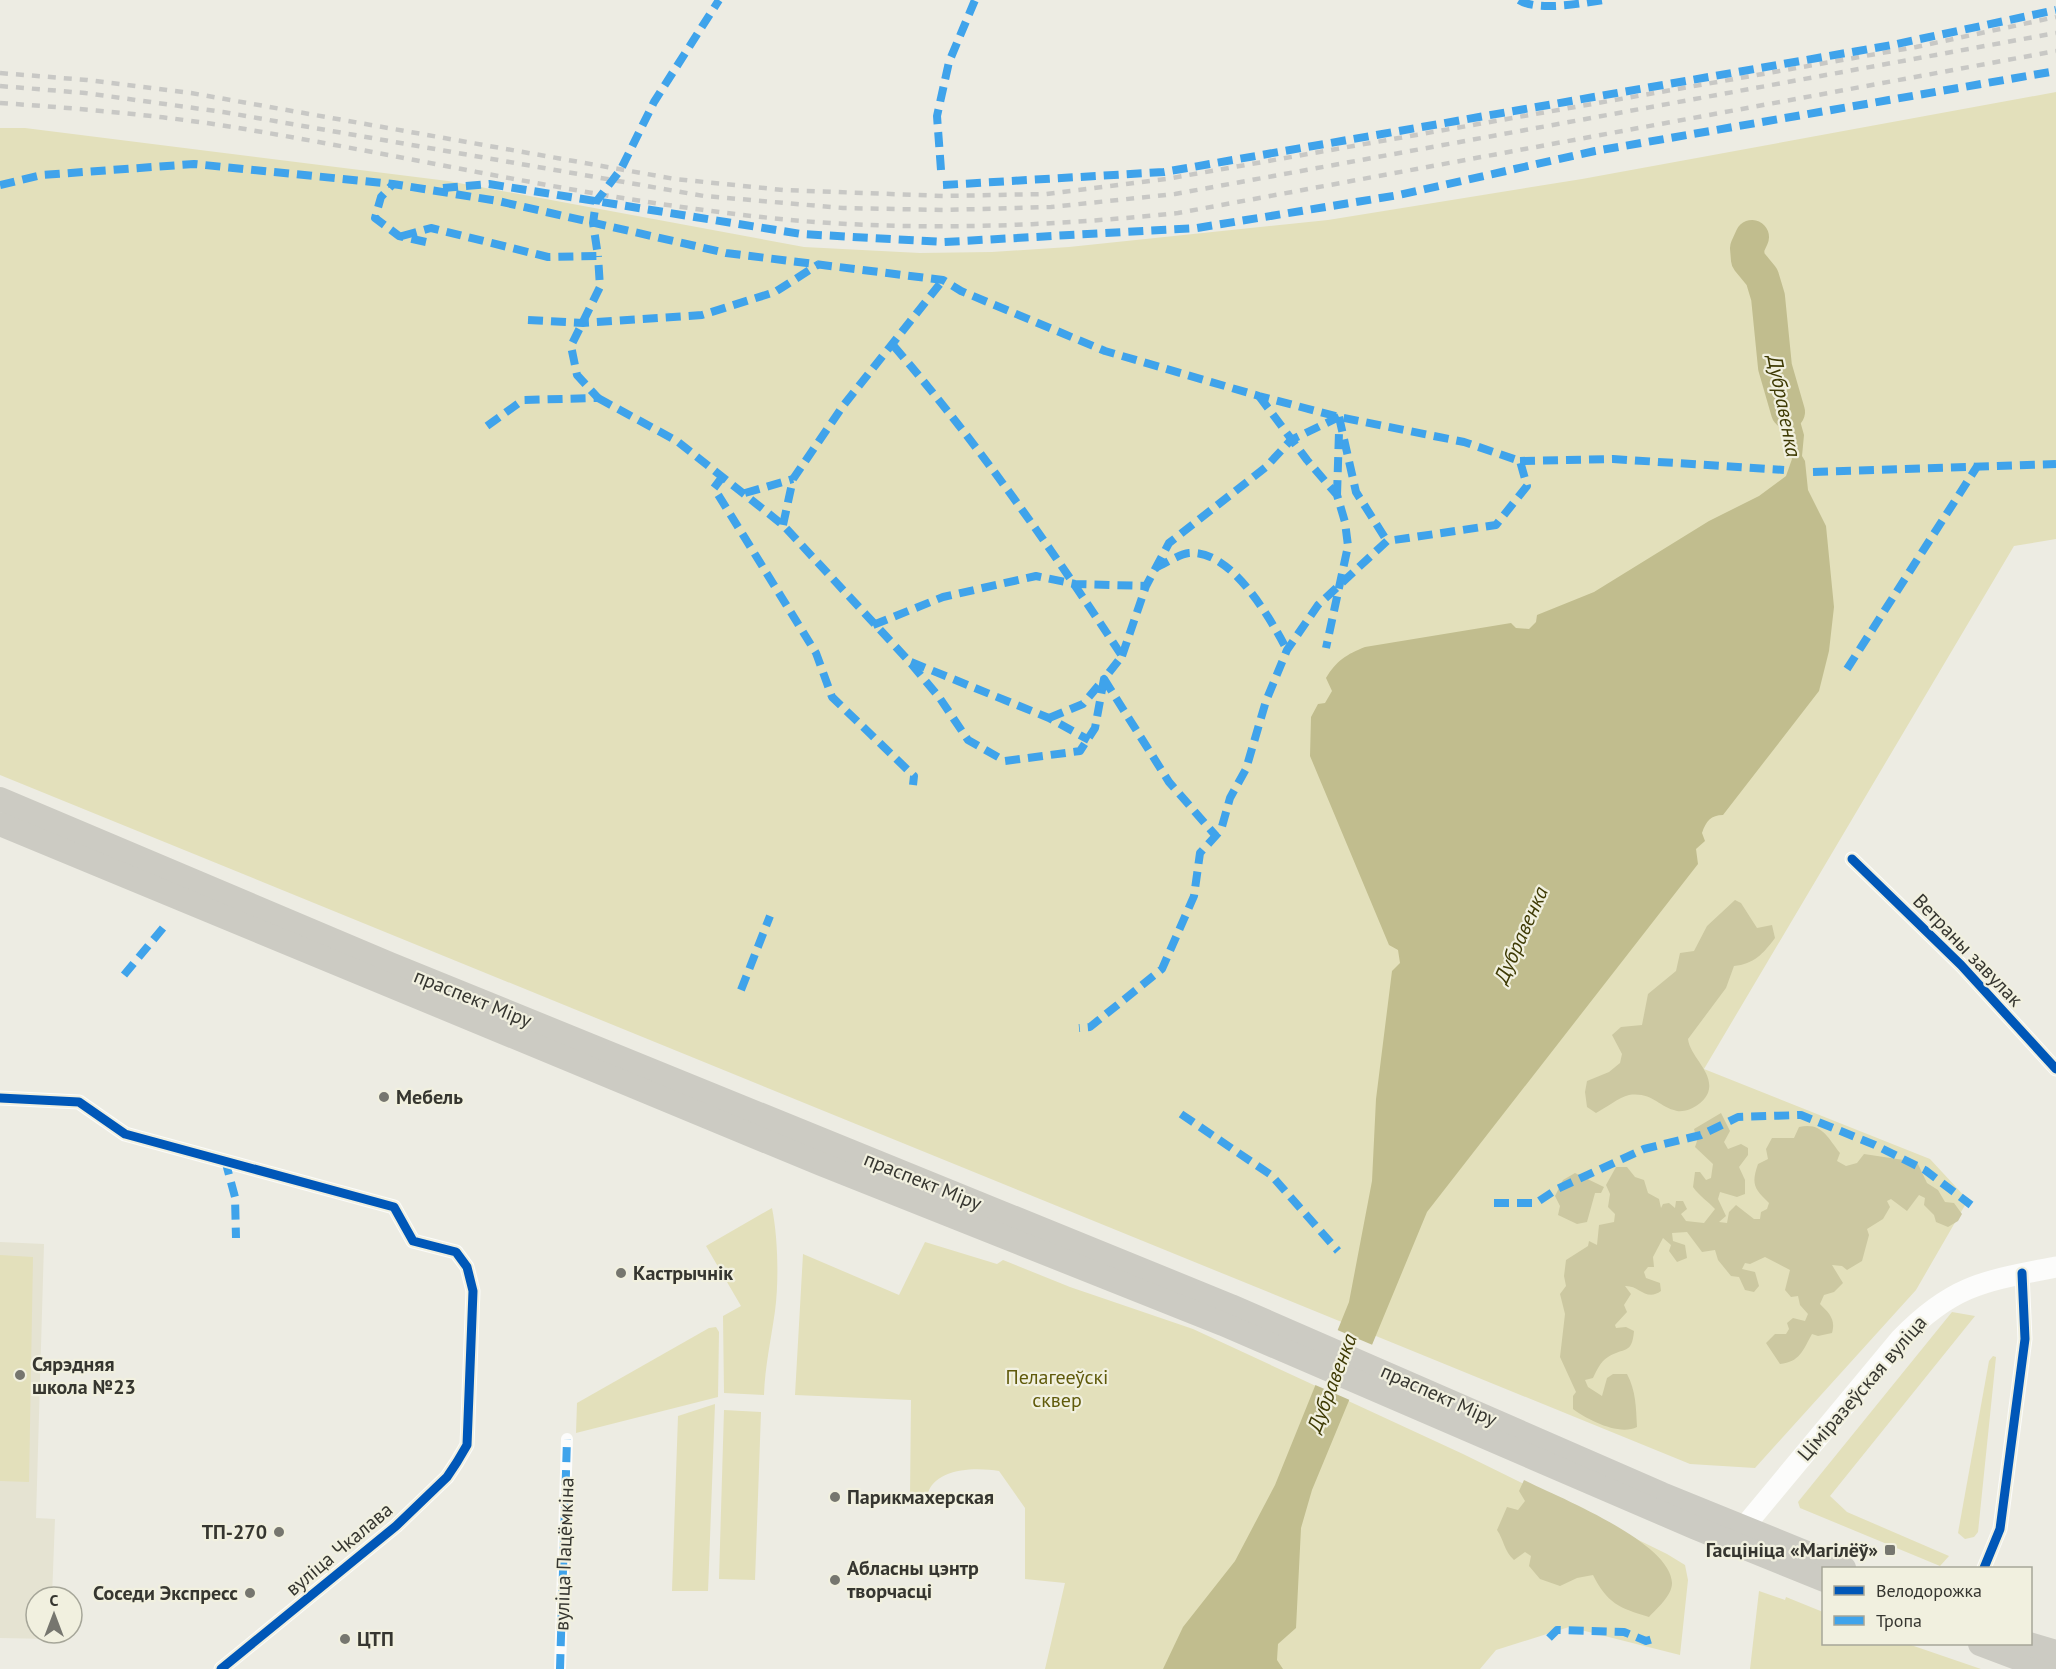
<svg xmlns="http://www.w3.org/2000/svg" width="2056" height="1669" viewBox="0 0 2056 1669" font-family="'PT Sans',sans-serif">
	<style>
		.built { fill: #e5e3d2 }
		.green { fill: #e3e0bb }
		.forest { fill: #ccc8a1 }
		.water { fill: #c1bd8e }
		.pier { fill: #edece3 }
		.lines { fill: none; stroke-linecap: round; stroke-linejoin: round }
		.river { stroke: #c1bd8e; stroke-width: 34 }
		.pedestrian { stroke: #fcfcfb; stroke-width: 12 }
		.minor { stroke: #fcfcfb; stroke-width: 15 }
		.secondary { stroke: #fcfcfb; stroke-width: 21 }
		.primary { stroke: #cccbc3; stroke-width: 24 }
		.rail { stroke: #c8c8c5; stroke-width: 4.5; stroke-dasharray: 8 8; stroke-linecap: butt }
		.quiet { stroke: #3fa3eb; stroke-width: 8; stroke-dasharray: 15 8; stroke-linecap: butt }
		.cycleway-casing { stroke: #f1f0df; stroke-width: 13 }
		.cycleway { stroke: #0057b8; stroke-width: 9 }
		.poi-dot { fill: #76766f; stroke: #f1f0df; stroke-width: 2 }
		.labels { text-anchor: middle; stroke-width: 4.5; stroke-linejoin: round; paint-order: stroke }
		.street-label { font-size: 20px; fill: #363630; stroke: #f1f0df }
		.poi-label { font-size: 20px; font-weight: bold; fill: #363630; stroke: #f1f0df; text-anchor: start }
		.park-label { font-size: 20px; fill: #605a0b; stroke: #f1f0df }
		.water-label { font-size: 21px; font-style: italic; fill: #3e3a04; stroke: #f1f0df }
	</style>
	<rect width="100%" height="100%" fill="#edece3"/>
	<path class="built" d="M 0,1242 L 44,1244 L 36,1518 L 55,1519 L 52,1597 L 36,1597 L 36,1633 L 51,1633 L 51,1639 L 0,1638 Z"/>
	<g class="green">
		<path d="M 2056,92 L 2056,539 L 2014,546 L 1704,1069 L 1930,1159 L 1968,1200 L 1916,1290 L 1755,1468 L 1690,1464 L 0,775 L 0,128 L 25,128 L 448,181 L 804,247 L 920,253 L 992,252 L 1069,247 L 1328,220 L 1582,179 Z"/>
		<path d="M 772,1208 C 778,1237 779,1281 775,1311 C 771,1340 765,1366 764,1395 L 724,1393 L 723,1316 L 741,1306 L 706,1246 Z"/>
		<path d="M 925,1242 L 997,1264 L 1003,1260 L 1070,1287 L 1193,1329 L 1463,1454 L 1667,1554 L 1685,1565 L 1688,1580 L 1680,1655 L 1569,1627 L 1496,1650 L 1480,1669 L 1045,1669 L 1065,1583 L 1025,1579 L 1025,1508 L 999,1471 C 977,1467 932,1467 927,1497 L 910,1497 L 911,1400 L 795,1395 L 803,1254 L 899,1295 Z"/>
		<path d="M 0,1255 L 33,1257 L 29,1482 L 0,1481 Z"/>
		<path d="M 1952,1312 L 1975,1316 L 1830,1496 L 1847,1512 L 1949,1556 L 1940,1566 L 1800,1508 L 1798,1502 Z"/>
		<path d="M 716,1327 L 719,1332 L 718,1397 L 576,1433 L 577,1403 L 709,1328 Z"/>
		<path d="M 1993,1356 L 1996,1357 L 1978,1532 L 1974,1537 L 1965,1539 L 1958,1533 L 1989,1361 Z"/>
		<path d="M 715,1404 L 708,1591 L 672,1591 L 678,1416 Z"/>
		<path d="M 724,1410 L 761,1412 L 755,1580 L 719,1579 Z"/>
		<path d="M 1759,1591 L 1785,1600 L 1786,1597 L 1823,1612 L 1824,1644 L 1908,1644 L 1981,1669 L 1750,1669 Z"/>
	</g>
	<g class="forest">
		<path d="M 1735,900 L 1741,903 L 1757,928 L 1772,925 L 1775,938 C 1763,954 1754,964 1734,966 L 1726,988 L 1688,1039 C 1690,1056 1712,1071 1709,1089 C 1707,1102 1689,1113 1677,1111 C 1658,1107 1653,1092 1629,1095 C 1619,1097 1606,1108 1596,1113 L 1587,1107 L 1585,1092 L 1587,1081 L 1609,1072 L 1620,1063 L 1622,1054 L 1612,1035 L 1621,1027 L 1642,1025 L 1648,994 L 1676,971 L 1680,953 L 1694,951 L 1707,926 Z"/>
		<path d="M 1721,1113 L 1730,1131 L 1724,1142 L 1728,1149 L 1741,1144 L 1748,1148 L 1748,1155 L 1739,1167 L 1745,1180 L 1745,1194 L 1737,1197 L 1720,1192 L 1718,1199 L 1726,1216 L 1719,1222 L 1727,1223 L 1729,1212 L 1736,1205 L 1754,1219 L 1760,1219 L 1761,1212 L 1767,1209 L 1769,1203 C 1754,1189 1751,1184 1758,1164 L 1768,1159 L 1766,1149 L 1772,1138 L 1794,1138 L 1799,1127 C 1822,1122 1827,1137 1840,1153 L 1837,1161 L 1846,1166 L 1857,1163 L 1864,1154 L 1917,1162 L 1927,1183 L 1938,1190 L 1945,1202 L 1954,1203 L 1962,1214 L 1958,1221 L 1948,1227 L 1936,1222 L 1934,1215 L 1924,1205 L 1925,1198 L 1919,1195 L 1907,1211 L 1891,1199 L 1887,1201 L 1890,1207 L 1883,1219 L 1867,1229 L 1869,1235 L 1862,1261 L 1847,1270 L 1842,1266 L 1832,1265 L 1843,1283 L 1834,1292 L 1824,1295 L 1820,1304 C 1829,1313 1836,1319 1832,1333 L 1818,1336 L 1812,1334 C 1803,1350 1800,1362 1780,1364 L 1766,1343 L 1775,1334 L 1786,1334 L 1789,1329 L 1787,1323 L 1793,1318 L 1805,1321 L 1808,1314 L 1800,1305 L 1798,1296 L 1791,1297 L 1785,1290 L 1790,1270 L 1765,1257 L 1750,1264 L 1745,1263 L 1742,1269 L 1755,1272 L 1759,1286 L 1754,1292 L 1745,1290 L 1739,1277 L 1731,1276 L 1718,1260 L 1715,1250 L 1702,1252 L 1687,1232 L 1672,1233 L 1673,1241 L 1685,1245 L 1687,1258 L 1677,1262 L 1669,1251 L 1671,1245 L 1663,1238 L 1653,1257 L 1654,1267 L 1648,1267 L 1644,1272 L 1646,1278 L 1660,1283 L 1661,1291 C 1646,1302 1639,1285 1625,1286 L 1631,1294 L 1624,1305 L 1627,1312 L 1615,1325 L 1616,1328 L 1626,1327 L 1634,1331 C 1632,1355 1624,1347 1608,1357 C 1600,1362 1597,1370 1593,1378 L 1585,1380 L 1588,1387 L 1602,1396 L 1607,1378 L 1613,1374 L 1627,1374 C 1636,1391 1636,1407 1637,1427 C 1619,1436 1588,1420 1573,1409 L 1573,1396 L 1576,1392 L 1560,1357 L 1565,1314 L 1560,1294 L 1566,1286 L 1564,1276 L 1566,1260 L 1588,1246 L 1589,1241 L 1597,1245 L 1599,1225 L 1614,1222 L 1615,1214 L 1608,1207 L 1610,1194 L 1606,1185 L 1616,1167 L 1627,1167 L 1635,1177 L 1644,1180 L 1648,1193 L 1659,1199 L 1661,1208 L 1663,1204 L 1669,1203 L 1675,1208 L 1676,1201 L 1683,1201 L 1687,1209 L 1681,1214 L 1686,1221 L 1704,1223 L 1715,1209 C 1708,1201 1699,1196 1693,1187 L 1695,1172 L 1700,1172 L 1706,1180 L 1711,1178 L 1713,1164 L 1695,1147 L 1697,1141 L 1694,1129 Z"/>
		<path d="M 1575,1173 L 1604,1187 L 1601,1193 L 1595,1193 L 1587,1222 L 1577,1224 L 1558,1215 L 1560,1206 L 1555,1196 L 1563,1180 Z"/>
		<path d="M 1524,1480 C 1558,1497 1671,1542 1672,1583 C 1672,1596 1657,1608 1649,1617 C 1619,1608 1607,1603 1593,1575 L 1577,1578 L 1560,1586 L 1540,1579 L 1529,1566 L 1531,1556 L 1525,1552 L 1514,1560 C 1504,1551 1504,1540 1497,1530 L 1507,1507 L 1518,1510 L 1525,1501 L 1519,1491 Z"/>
	</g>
	<path class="water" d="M 1775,367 L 1781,370 L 1792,392 L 1804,435 L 1802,456 L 1805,461 L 1808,490 L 1826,526 L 1834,607 L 1829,651 L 1819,691 L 1723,815 C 1711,815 1706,821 1702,833 L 1705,841 L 1696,849 L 1698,864 L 1427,1212 L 1312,1490 L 1301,1528 L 1296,1628 L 1278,1644 L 1277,1660 L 1283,1669 L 1163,1669 L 1183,1627 L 1235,1561 L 1275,1485 L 1349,1302 L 1372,1181 L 1376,1099 L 1392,971 L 1400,963 L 1398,950 L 1389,945 L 1310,756 L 1311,717 L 1318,704 L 1325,703 L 1332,691 L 1326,678 C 1336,661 1347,654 1365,647 L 1511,623 L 1516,628 L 1529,629 L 1536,622 L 1537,615 L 1594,592 L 1709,521 L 1759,496 L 1786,476 L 1792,459 L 1784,435 L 1784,419 L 1777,397 Z"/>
	<path class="pier" d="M 1335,1329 L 1375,1346 L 1352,1401 L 1313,1384 Z"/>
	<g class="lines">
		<path class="river" d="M 1752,237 L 1747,248 L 1748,260 L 1762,277 L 1768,297 L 1775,367 L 1788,412"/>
		<path class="pedestrian" d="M 560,1669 L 567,1439"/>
		<g class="minor">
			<path d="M 1852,859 L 1961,965 L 2056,1069"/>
			<path d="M 0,1098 L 79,1102 L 125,1134 L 394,1207 L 413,1241 L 456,1252 L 467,1267 L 473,1291 L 467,1445 L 457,1462 L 447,1477 L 396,1526 L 221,1669"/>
			<path d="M 1984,1568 L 2000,1529 L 2025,1339 L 2022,1273"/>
		</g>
		<path class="secondary" d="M 1734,1539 L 1901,1338 C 1954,1284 1985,1281 2056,1267"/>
		<g class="primary">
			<path d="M 0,799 L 390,964 L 1231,1306 L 1662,1494 L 1844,1568"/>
			<path d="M 0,824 L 821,1164 L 1223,1324 L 1696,1528 L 1824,1580"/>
			<path d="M 1980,1644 L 2046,1669"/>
			<path d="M 2029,1644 L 2056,1652"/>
		</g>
		<g class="rail">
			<path d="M 0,73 L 87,80 L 191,93 L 675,179 L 783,190 L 944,196 L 1046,194 L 1166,179 L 1916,47 L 2056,17"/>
			<path d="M 0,86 L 85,93 L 223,112 L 704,196 L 843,208 L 944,210 L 1051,207 L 1175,194 L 2056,33"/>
			<path d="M 0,103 C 73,108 147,114 220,125 C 414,156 606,204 802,221 C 928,231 1053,226 1178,213 L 2056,51"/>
		</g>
		<g class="quiet">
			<path d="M 1519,0 C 1538,12 1582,3 1604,0"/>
			<path d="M 941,170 L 937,116 L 949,62 L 975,0"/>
			<path d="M 0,185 L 42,175 L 194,164 L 393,184"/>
			<path d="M 943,185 L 1164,172 L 1892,45 L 2056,10"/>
			<path d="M 443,188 L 489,184 L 801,234 L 944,242 L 1197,228 L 1399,195 L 1595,151 L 2056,71"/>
			<path d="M 402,236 L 431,228 L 548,257 L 598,256 L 593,223 L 596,202 L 621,169 L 654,102 L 719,0"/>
			<path d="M 426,242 L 399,236 L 375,218 L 381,197 L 393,184 L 498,201 L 726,253 L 943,280 L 961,291 L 1105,351 L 1259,396 L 1339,417 L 1464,442 L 1520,461 L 1527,486 L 1496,525 L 1387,541 L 1318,605 L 1287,650 L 1266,701 L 1246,769 L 1230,798 L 1221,830 L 1200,853 L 1194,896 L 1162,969 L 1090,1027 L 1079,1028"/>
			<path d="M 528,320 L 583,323 L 702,315 L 775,292 L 819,264"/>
			<path d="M 1259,396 L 1307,460 L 1337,495 L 1345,522 L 1348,546 L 1326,648"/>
			<path d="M 598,398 L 677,441 L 783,525 L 908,660 L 939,697 L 968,740 L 1005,761 L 1080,751 L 1095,728 L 1104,679 L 1122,656 C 1051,548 977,442 892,344"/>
			<path d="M 1339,417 L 1356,492 L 1387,541"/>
			<path d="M 487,426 L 523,400 L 598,398 L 577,375 L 571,346 L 600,287 L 598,256"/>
			<path d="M 1520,461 L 1613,459 L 1784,470"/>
			<path d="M 1813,472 L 2056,464"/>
			<path d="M 723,476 L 714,488 L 816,653 L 832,697 L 914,776 L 913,785"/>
			<path d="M 745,493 L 793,479"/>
			<path d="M 1337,495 L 1339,432"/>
			<path d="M 783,525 L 793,479 L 843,406 L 943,280"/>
			<path d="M 1155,568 C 1165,564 1179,554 1189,553 C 1231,549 1270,618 1287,650"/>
			<path d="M 873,625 L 943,597 L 1036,576 L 1075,584 L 1146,586"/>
			<path d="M 1122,656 L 1146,586 L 1169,543 L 1266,467 L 1291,440 L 1339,417"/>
			<path d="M 911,662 L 1049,718 L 1089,740"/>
			<path d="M 1847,669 L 1978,465"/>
			<path d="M 1049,718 L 1083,704 L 1104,679 L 1169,782 L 1216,836"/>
			<path d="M 124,975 L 168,922"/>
			<path d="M 741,990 L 770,916"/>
			<path d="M 1181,1114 L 1271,1175 L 1338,1251"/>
			<path d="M 225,1160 L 235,1197 L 236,1238"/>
			<path d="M 1494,1203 L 1536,1203 L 1557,1189 L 1644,1149 L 1701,1135 L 1738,1117 L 1801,1115 L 1875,1145 L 1925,1170 L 1971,1205"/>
			<path d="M 1549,1638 L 1557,1630 L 1624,1632 L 1646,1641 L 1656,1638"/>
			<path d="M 560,1669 L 567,1439"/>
		</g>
		<defs>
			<g id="cycleway">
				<path d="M 1852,859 L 1961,965 L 2056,1069"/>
				<path d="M 0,1098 L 79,1102 L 125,1134 L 394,1207 L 413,1241 L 456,1252 L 467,1267 L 473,1291 L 467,1445 L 457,1462 L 447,1477 L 396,1526 L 221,1669"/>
				<path d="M 1984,1568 L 2000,1529 L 2025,1339 L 2022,1273"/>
			</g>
		</defs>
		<use href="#cycleway" class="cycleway-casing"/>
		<use href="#cycleway" class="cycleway"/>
	</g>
	<g class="poi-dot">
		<circle cx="384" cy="1097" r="6"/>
		<circle cx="621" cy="1273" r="6"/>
		<circle cx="20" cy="1375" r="6"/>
		<circle cx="835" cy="1497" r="6"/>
		<circle cx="279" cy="1532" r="6"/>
		<rect x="1884" y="1544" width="12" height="12" rx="3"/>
		<circle cx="835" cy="1580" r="6"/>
		<circle cx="250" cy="1593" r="6"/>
		<circle cx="345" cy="1639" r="6"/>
	</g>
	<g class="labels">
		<g class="street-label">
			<text transform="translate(1968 950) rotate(46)" y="7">Ветраны завулак</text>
			<text transform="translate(473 998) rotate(22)" y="7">праспект Міру</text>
			<text transform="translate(923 1181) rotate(22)" y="7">праспект Міру</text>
			<text transform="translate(1862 1388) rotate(-49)" y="7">Ціміразеўская вуліца</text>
			<text transform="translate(1439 1395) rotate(24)" y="7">праспект Міру</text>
			<text transform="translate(339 1549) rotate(-40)" y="7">вуліца Чкалава</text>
			<text transform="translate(564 1554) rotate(-88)" y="7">вуліца Пацёмкіна</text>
		</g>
		<g class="poi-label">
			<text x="396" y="1104">Мебель</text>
			<text x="633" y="1280">Кастрычнік</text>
			<text x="32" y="1371">Сярэдняя<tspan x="32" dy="23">школа №23</tspan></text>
			<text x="847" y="1504">Парикмахерская</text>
			<text x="267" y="1539" text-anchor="end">ТП-270</text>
			<text x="1878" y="1557" text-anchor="end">Гасцініца «Магілёў»</text>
			<text x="847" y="1575">Абласны цэнтр<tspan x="847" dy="23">творчасці</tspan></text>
			<text x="238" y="1600" text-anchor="end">Соседи Экспресс</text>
			<text x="357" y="1646">ЦТП</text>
		</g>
		<g class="park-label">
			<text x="1057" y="1384">Пелагееўскі<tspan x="1057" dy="23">сквер</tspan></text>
		</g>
		<g class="water-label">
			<text transform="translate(1784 406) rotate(79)" y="7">Дубравенка</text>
			<text transform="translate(1521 935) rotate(-66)" y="7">Дубравенка</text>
			<text transform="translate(1332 1383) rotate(-69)" y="7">Дубравенка</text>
		</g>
	</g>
	<rect x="1822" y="1567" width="210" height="78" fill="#f1f0df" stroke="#a6a699" stroke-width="1.5"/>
	<rect x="1834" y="1586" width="30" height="9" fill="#0057b8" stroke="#a6a699" stroke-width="1.5"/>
	<text x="1876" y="1597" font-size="18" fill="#363630">Велодорожка</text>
	<rect x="1834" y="1616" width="30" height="9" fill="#3fa3eb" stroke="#a6a699" stroke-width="1.5"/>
	<text x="1876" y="1627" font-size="18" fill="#363630">Тропа</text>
	<g transform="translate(54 1615)"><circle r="28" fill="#f1f0df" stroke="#a6a699" stroke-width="1.5"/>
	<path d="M0-4.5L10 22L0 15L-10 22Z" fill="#76766f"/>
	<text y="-9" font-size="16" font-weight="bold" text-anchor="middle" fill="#363630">С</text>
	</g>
</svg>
